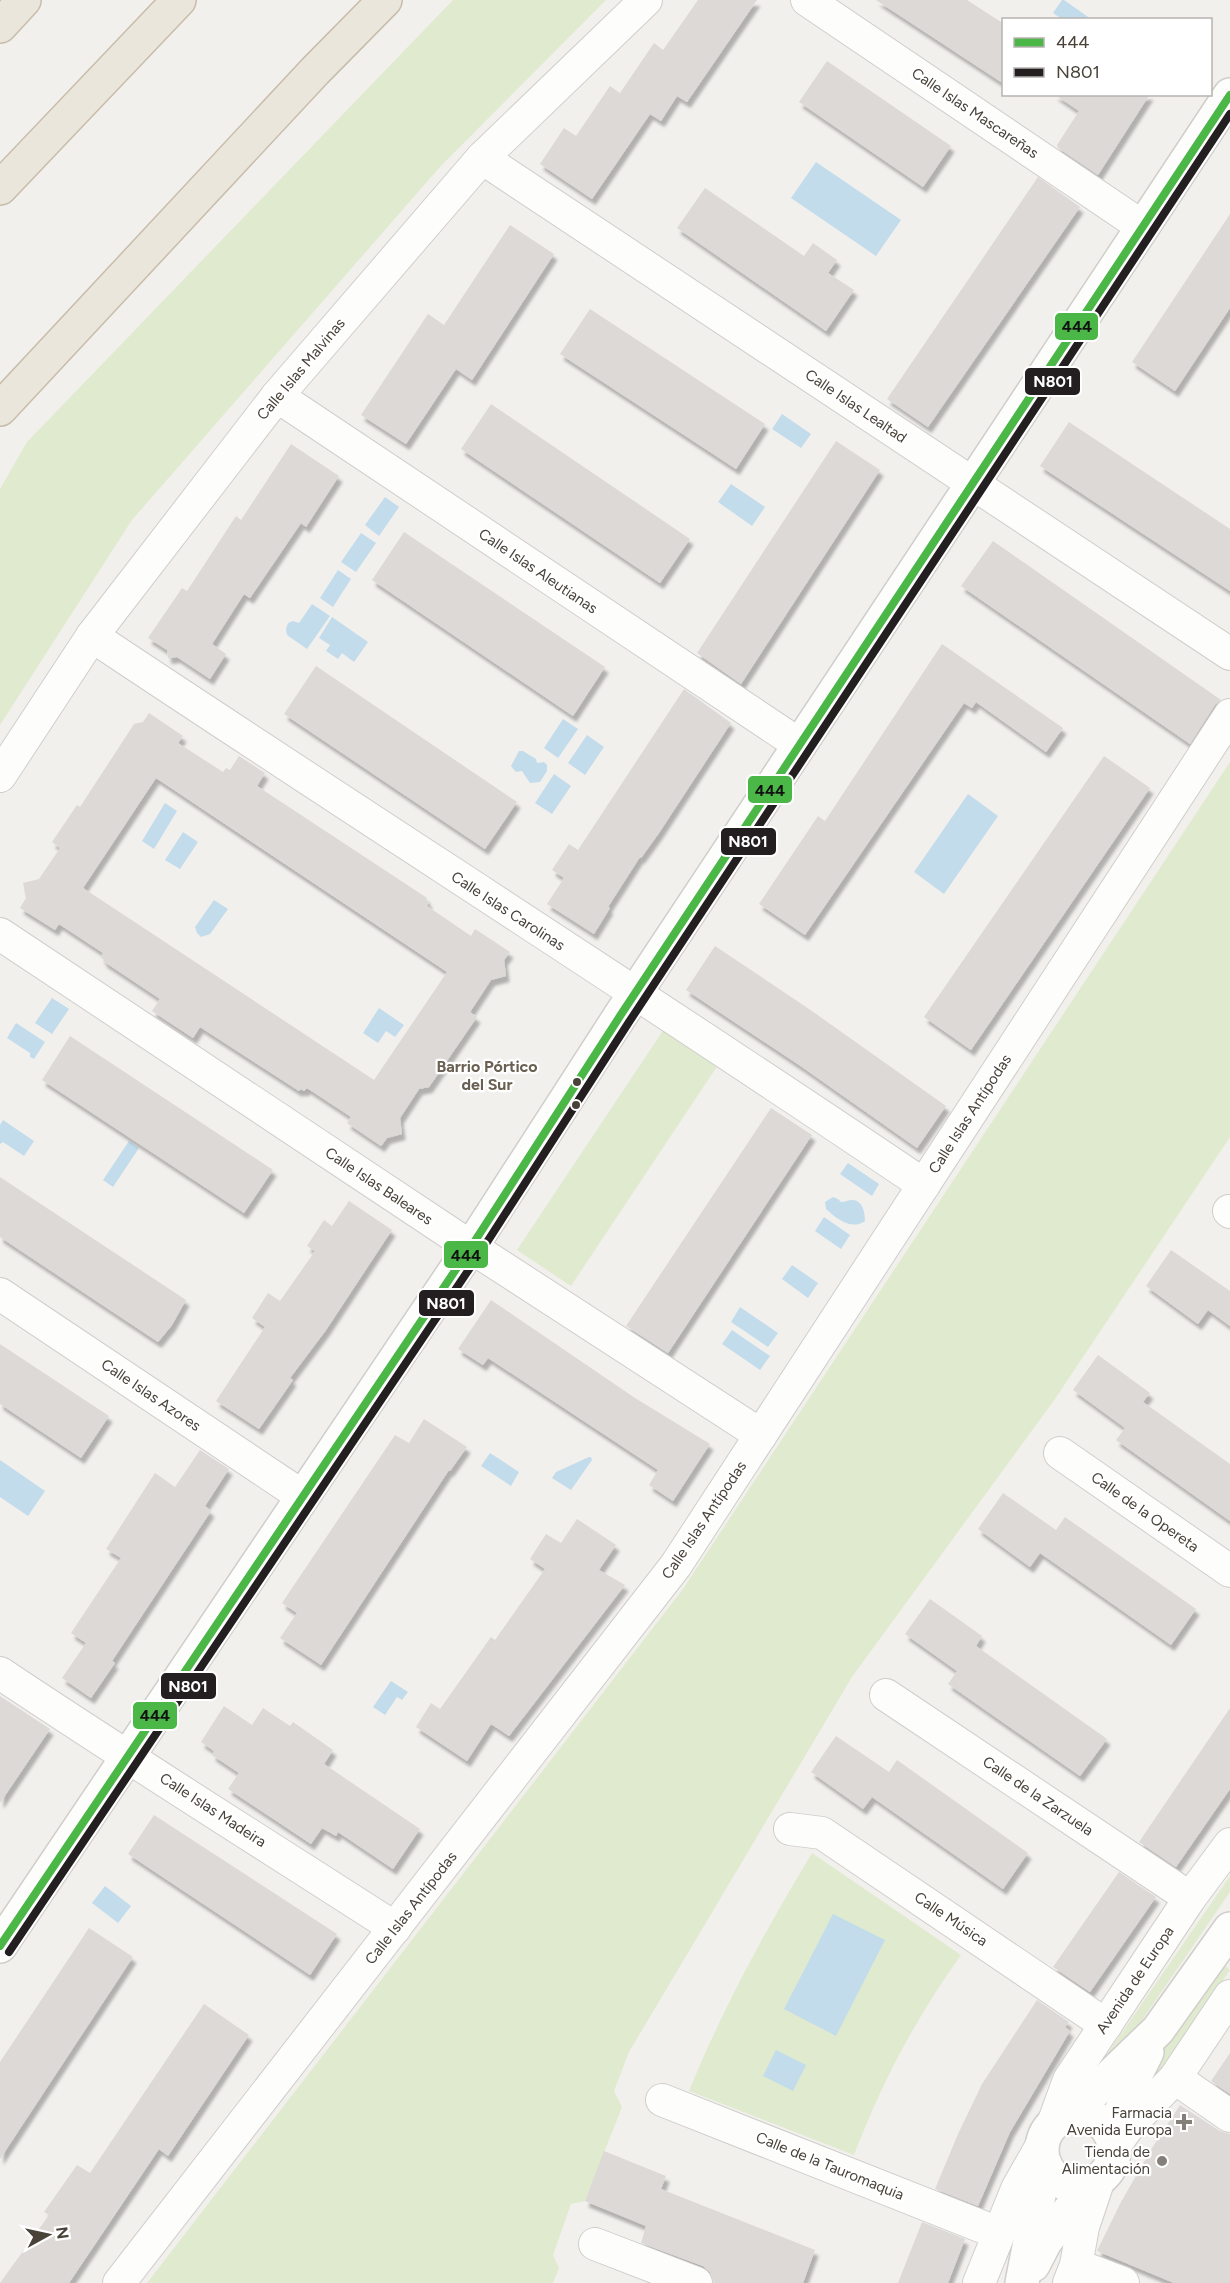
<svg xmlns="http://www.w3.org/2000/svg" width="1230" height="2283" viewBox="0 0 1230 2283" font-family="Figtree,sans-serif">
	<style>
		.green { fill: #e0eacf }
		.water { fill: #c2dcec }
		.building { fill: #dcd9d6; fill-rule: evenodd; filter: url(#shadow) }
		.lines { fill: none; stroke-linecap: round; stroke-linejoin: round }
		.minor-casing { stroke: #d0cecb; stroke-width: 34 }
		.tertiary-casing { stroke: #d0cecb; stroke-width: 36 }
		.motorway-casing { stroke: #c8bcaa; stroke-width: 36 }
		.minor { stroke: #fdfdfc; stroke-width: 32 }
		.tertiary { stroke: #fdfdfc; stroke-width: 33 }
		.motorway { stroke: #ebe6dc; stroke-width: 33 }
		.bus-1-casing { stroke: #fff; stroke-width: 12 }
		.bus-2-casing { stroke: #fff; stroke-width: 12 }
		.bus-1 { stroke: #4ab747; stroke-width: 8 }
		.bus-2 { stroke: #231f20; stroke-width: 8 }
		.bus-dot { fill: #484239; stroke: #fff; stroke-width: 2 }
		.poi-dot { fill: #847f78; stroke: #fff; stroke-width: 2 }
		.labels { text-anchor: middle; stroke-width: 4.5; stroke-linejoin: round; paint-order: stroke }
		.street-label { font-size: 15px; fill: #484239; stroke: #fff }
		.poi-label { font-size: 15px; fill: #484239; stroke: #fff; text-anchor: end }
		.neighbourhood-label { font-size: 16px; font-weight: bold; fill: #6a6051; stroke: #fff }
		.line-badge { stroke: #fff; stroke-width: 2 }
		.badge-label { font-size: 16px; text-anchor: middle; font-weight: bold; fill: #fff }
		.pale-badge-label { font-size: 16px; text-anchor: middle; font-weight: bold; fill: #111 }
	</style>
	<defs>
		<filter id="shadow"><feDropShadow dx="3.5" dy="6" stdDeviation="1.5" flood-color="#0004"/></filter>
	</defs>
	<rect width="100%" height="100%" fill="#f2f0ed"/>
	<g class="green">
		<path d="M 453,0 L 606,0 L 439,168 L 132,520 L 0,725 L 0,489 L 27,442 Z"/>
		<path d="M 1230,762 L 1230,1137 L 1055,1399 L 852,1677 L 629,2052 L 614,2091 L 622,2107 L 585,2201 L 571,2204 L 553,2255 L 559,2268 L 553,2283 L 147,2283 L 683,1589 Z"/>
		<path d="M 664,1029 L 718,1065 L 571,1286 L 517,1250 Z"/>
		<path d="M 812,1853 L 961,1955 C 917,2016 881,2084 854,2155 L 689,2091 C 723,2008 766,1929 812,1853 Z"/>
		<path d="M 1230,1876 L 1230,1892 L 1116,2058 L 1108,2053 Z"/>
		<path d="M 1223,1964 L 1230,1970 L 1155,2078 L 1148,2072 Z"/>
	</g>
	<g class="water">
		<path d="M 1062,0 L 1064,0 L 1091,19 L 1062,19 L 1053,13 Z"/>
		<path d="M 816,162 L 901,220 L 876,256 L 791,198 Z"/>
		<path d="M 782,414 L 811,434 L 801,448 L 772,429 Z"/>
		<path d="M 731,484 L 765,507 L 752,526 L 718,502 Z"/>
		<path d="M 385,497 L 399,507 L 379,536 L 365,525 Z"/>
		<path d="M 361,533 L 376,543 L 356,572 L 341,562 Z"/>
		<path d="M 338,570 L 351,579 L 333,607 L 320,598 Z"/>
		<path d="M 312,604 L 330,616 L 307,649 L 287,635 L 286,629 L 288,623 L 293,621 L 299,623 Z"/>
		<path d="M 332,617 L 368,642 L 354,662 L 342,653 L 338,659 L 326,651 L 330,645 L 319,638 Z"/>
		<path d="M 563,719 L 578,729 L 558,758 L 544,748 Z"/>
		<path d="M 587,735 L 604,747 L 585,775 L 568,763 Z"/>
		<path d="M 519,751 L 523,751 L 536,759 L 537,763 L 544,762 L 547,765 L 547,771 L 540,782 L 530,783 L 522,771 L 516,772 L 511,766 Z"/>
		<path d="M 554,774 L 571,786 L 552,814 L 535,803 Z"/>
		<path d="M 968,794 L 998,816 L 944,894 L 914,872 Z"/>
		<path d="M 165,803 L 177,811 L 154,849 L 142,841 Z"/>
		<path d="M 183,832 L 198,842 L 180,869 L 165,860 Z"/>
		<path d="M 214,900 L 228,909 L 210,934 L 201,937 L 197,933 L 195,927 Z"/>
		<path d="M 52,998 L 69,1009 L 52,1034 L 35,1023 Z"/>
		<path d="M 379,1008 L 404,1025 L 395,1037 L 386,1031 L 378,1043 L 363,1033 Z"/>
		<path d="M 16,1023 L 45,1042 L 34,1059 L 30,1057 L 30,1053 L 7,1038 Z"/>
		<path d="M 3,1120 L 34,1141 L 24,1156 L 3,1142 L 0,1144 L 0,1125 Z"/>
		<path d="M 129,1141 L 139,1148 L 113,1187 L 103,1180 Z"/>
		<path d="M 848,1163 L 879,1184 L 872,1196 L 840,1174 Z"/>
		<path d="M 833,1197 L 838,1199 L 841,1202 C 845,1202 848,1200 852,1200 C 863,1200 865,1213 865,1221 C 851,1231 836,1218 826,1209 L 825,1202 Z"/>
		<path d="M 824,1217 L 850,1235 L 841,1249 L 815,1231 Z"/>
		<path d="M 792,1265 L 818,1283 L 808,1298 L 782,1279 Z"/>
		<path d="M 740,1307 L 778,1333 L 768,1347 L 731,1322 Z"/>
		<path d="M 732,1330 L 770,1356 L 760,1370 L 722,1344 Z"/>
		<path d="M 490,1453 L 519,1472 L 511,1486 L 481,1466 Z"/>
		<path d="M 589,1457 L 591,1457 L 592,1460 L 571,1490 L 552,1478 L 556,1472 Z"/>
		<path d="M 0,1460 L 45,1491 L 28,1516 L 0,1497 Z"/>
		<path d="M 391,1681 L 408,1692 L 402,1700 L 397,1697 L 385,1715 L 373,1707 Z"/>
		<path d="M 105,1886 L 131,1906 L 118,1923 L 92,1903 Z"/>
		<path d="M 833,1914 L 885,1940 L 836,2036 L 784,2009 Z"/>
		<path d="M 776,2050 L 806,2065 L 793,2091 L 763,2076 Z"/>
	</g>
	<g class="building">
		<path d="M 698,0 L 757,0 L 687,102 L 677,96 L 661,121 L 650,114 L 592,199 L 540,164 L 564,128 L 576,136 L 610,86 L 620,93 L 654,43 L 663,50 Z"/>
		<path d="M 876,0 L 967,0 L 1004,24 L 1004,84 Z"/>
		<path d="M 827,61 L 951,146 L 923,187 L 799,102 Z"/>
		<path d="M 1054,94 L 1150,94 L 1098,175 L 1058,148 L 1057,145 L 1079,111 Z"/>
		<path d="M 1038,177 L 1080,207 L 928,427 L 887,399 Z"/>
		<path d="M 705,188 L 804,256 L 813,243 L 837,260 L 828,273 L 854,290 L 826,331 L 677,228 Z"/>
		<path d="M 1230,214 L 1230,308 L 1175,391 L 1132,362 Z"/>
		<path d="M 510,225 L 554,254 L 472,380 L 456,369 L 406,444 L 361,415 L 428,314 L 444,325 Z"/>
		<path d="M 590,309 L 765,424 L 736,469 L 560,354 Z"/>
		<path d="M 491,404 L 690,539 L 660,583 L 461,449 Z"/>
		<path d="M 1069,422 L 1230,529 L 1230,591 L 1040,466 Z"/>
		<path d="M 836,441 L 880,470 L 741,684 L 697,653 Z"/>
		<path d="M 291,444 L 339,476 L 306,527 L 301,523 L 250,598 L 244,594 L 212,644 L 226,654 L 210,679 L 177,657 L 168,658 L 167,650 L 148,638 L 182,588 L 187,591 L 236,516 L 241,520 Z"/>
		<path d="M 404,532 L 605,667 L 573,716 L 372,580 Z"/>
		<path d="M 993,541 L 1221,700 L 1215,705 L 1190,744 L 961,586 Z"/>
		<path d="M 942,644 L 1063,728 L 1046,752 L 976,702 L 972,708 L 964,703 L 805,935 L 759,904 L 818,816 L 825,821 Z"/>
		<path d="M 316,666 L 517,802 L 485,849 L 284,714 Z"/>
		<path d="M 684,689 L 731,723 L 659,833 L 641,858 L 640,857 L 608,907 L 610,908 L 594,934 L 547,904 L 564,878 L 552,870 L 569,844 L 578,850 Z"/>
		<path d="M 149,713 L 183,736 L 178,743 L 223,772 L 226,768 L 230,770 L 239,756 L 265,773 L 257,786 L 427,898 L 426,900 L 429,902 L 427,906 L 471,936 L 475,929 L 510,952 L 504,960 L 506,976 L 491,980 L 470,1012 L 477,1017 L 429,1087 L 419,1089 L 400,1118 L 402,1134 L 387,1138 L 381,1146 L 347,1123 L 351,1117 L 307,1088 L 304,1091 L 301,1089 L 299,1091 L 200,1027 L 193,1038 L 152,1011 L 160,999 L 103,961 L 104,960 L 101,957 L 103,953 L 59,924 L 55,930 L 20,908 L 26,898 L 23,883 L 39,879 L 60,848 L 52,842 L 77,805 L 80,807 L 134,724 L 143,722 ZM 156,778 L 447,972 L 374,1080 L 83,888 Z"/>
		<path d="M 1104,756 L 1150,788 L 971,1050 L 924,1017 Z"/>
		<path d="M 715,946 L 809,1009 L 946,1106 L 917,1148 L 802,1067 L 686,990 Z"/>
		<path d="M 70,1036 L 273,1170 L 244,1213 L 42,1080 Z"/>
		<path d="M 771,1108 L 812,1135 L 668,1353 L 626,1326 Z"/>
		<path d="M 0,1177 L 186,1300 L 172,1325 L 158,1342 L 0,1237 Z"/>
		<path d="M 349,1201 L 392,1230 L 326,1330 L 290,1378 L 293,1380 L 259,1429 L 216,1401 L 265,1327 L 252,1318 L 268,1293 L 280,1301 L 315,1251 L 307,1246 L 324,1220 L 332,1226 Z"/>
		<path d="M 1171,1250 L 1230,1291 L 1230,1326 L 1208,1310 L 1198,1324 L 1146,1286 Z"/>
		<path d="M 491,1300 L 635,1398 L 710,1444 L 673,1501 L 649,1485 L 658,1470 L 488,1358 L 483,1365 L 458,1349 Z"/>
		<path d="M 0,1344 L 109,1416 L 81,1458 L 0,1404 Z"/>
		<path d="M 1098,1355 L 1150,1393 L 1143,1402 L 1230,1464 L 1230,1521 L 1116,1440 L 1125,1428 L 1073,1390 Z"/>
		<path d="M 424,1419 L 467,1447 L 450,1471 L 449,1470 L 321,1665 L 280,1638 L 297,1613 L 282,1603 L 395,1435 L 409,1443 Z"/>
		<path d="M 200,1450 L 229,1469 L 205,1506 L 211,1511 L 112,1661 L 115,1663 L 91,1698 L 62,1678 L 86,1643 L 71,1633 L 121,1558 L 106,1549 L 155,1473 L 175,1487 Z"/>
		<path d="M 1003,1493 L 1056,1530 L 1065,1517 L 1196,1609 L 1171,1645 L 1040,1553 L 1030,1567 L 978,1529 Z"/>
		<path d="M 577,1519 L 616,1545 L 599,1570 L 625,1585 L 509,1736 L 491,1724 L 467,1761 L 416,1727 L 431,1703 L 440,1709 L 491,1637 L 495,1640 L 545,1569 L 530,1559 L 546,1534 L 561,1543 Z"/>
		<path d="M 930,1599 L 982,1636 L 976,1646 L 1107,1739 L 1080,1776 L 948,1684 L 957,1671 L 905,1634 Z"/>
		<path d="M 0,1696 L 50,1729 L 0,1803 Z"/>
		<path d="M 224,1706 L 252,1725 L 263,1708 L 290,1726 L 293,1722 L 333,1750 L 324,1764 L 420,1829 L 393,1869 L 338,1832 L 336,1836 L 322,1828 L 311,1844 L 228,1789 L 239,1773 L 212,1755 L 214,1751 L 201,1742 Z"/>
		<path d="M 1230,1708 L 1230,1789 L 1176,1867 L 1139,1842 Z"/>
		<path d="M 836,1736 L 889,1772 L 897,1760 L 1028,1853 L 1003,1889 L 872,1797 L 863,1809 L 811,1772 Z"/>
		<path d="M 154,1815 L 337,1934 L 310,1975 L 128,1854 Z"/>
		<path d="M 1119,1872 L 1156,1897 L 1090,1992 L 1053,1967 Z"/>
		<path d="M 89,1928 L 133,1957 L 0,2159 L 0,2062 Z"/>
		<path d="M 1037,2000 L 1069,2022 L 1065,2027 L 1070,2031 L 1010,2132 L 978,2206 L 935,2189 L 958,2134 L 982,2084 Z"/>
		<path d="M 204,2004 L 249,2035 L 168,2156 L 159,2149 L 69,2283 L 0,2283 L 49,2215 L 44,2212 L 77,2165 L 90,2173 Z"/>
		<path d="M 1230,2053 L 1230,2094 L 1211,2081 Z"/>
		<path d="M 1180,2105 L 1220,2131 L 1230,2134 L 1230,2283 L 1174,2283 L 1097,2251 L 1121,2202 L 1152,2148 Z"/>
		<path d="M 604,2151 L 666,2176 L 661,2189 L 815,2250 L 803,2283 L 714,2283 L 710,2272 L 703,2266 L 641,2243 L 646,2226 L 585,2201 Z"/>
		<path d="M 922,2222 L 965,2239 L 948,2283 L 898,2283 Z"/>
	</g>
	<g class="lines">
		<defs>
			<g id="minor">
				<path d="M 807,0 L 1143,227"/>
				<path d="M 482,158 L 1230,654"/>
				<path d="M 277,396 L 800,745"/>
				<path d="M 92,636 C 368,820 649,999 924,1185"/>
				<path d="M 0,776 L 92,636 L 277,396 L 482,158 L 646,0"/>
				<path d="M 0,934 L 471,1247 L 761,1435"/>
				<path d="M 1229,1211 L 1230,1212"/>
				<path d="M 0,1294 L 302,1496"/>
				<path d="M 1060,1453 L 1230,1571"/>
				<path d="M 0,1673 C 130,1760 263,1843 395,1928"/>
				<path d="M 886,1695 L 1190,1898"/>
				<path d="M 790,1829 L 822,1833 L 1106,2025"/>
				<path d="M 1175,2078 L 1230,2116"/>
				<path d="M 662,2100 L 998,2233"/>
				<path d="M 1053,2124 L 1069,2080 L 1190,1898 L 1230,1844"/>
				<path d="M 1115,2145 L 1128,2127 L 1175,2078 L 1230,1996"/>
				<path d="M 595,2244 L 696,2283"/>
				<path d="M 1076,2265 L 1123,2283"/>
				<path d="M 119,2283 L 676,1565 L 1230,715"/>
				<path d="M 979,2283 L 1017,2189 L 1042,2145"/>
				<path d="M 1069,2283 L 1076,2265 L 1083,2227 L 1098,2182"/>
			</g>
			<g id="tertiary">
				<path d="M 0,1946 L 471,1247 L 620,1016 L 1230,95"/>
				<circle cx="1078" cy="2150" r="36"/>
				<path d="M 1071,2114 L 1158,2030 L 1230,1929"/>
				<path d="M 1112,2137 L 1131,2084 L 1147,2052"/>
				<path d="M 1033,2265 L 1045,2242 L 1088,2186"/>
				<path d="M 1022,2283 L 1045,2164"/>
			</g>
			<g id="motorway">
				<path d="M 0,26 L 24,0"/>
				<path d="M 0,188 L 179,0"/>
				<path d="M 0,409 L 315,71 L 385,0"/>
			</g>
		</defs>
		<use href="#minor" class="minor-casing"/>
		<use href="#tertiary" class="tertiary-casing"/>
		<use href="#motorway" class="motorway-casing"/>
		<use href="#minor" class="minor"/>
		<use href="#tertiary" class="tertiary"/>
		<use href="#motorway" class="motorway"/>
		<defs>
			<path id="bus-1" d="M 0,1946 L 471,1247 L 620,1016 L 1230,95"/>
			<path id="bus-2" d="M 9,1952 L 480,1253 L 629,1022 L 1230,114"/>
		</defs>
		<use href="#bus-1" class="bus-1-casing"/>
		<use href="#bus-2" class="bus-2-casing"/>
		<use href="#bus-1" class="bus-1"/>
		<use href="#bus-2" class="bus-2"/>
	</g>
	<g class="bus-dot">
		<circle cx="577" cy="1082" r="5"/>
		<circle cx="576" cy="1105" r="5"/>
	</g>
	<g class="poi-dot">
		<path d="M1181 2113h6v6h6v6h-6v6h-6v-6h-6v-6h6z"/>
		<circle cx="1162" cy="2161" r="6"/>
	</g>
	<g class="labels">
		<g class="street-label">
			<text transform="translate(975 113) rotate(34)" y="5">Calle Islas Mascareñas</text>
			<text transform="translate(301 369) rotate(-50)" y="5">Calle Islas Malvinas</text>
			<text transform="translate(856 406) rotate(34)" y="5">Calle Islas Lealtad</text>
			<text transform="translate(538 571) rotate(34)" y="5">Calle Islas Aleutianas</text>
			<text transform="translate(508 911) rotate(33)" y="5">Calle Islas Carolinas</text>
			<text transform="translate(970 1114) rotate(-57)" y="5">Calle Islas Antípodas</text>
			<text transform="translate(379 1186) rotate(34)" y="5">Calle Islas Baleares</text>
			<text transform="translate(151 1395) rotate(34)" y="5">Calle Islas Azores</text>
			<text transform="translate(1145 1512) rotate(35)" y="5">Calle de la Opereta</text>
			<text transform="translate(704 1520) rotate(-56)" y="5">Calle Islas Antípodas</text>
			<text transform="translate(1038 1796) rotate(34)" y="5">Calle de la Zarzuela</text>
			<text transform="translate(213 1810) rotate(33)" y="5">Calle Islas Madeira</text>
			<text transform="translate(411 1908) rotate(-52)" y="5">Calle Islas Antípodas</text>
			<text transform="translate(951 1919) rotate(34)" y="5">Calle Música</text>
			<text transform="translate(1135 1980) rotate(-56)" y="5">Avenida de Europa</text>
			<text transform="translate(830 2166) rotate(22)" y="5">Calle de la Tauromaquia</text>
		</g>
		<g class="poi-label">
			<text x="1172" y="2118">Farmacia<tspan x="1172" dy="17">Avenida Europa</tspan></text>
			<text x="1150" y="2157">Tienda de<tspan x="1150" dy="17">Alimentación</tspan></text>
		</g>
		<g class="neighbourhood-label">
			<text x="487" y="1072">Barrio Pórtico<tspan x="487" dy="18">del Sur</tspan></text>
		</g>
	</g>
	<g class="line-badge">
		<rect x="1054" y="312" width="45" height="29" rx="6" fill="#4ab747"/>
		<rect x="1024" y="367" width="57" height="29" rx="6" fill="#231f20"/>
		<rect x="747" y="775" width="46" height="29" rx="6" fill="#4ab747"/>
		<rect x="720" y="827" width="57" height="29" rx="6" fill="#231f20"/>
		<rect x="443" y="1240" width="46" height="29" rx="6" fill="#4ab747"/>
		<rect x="418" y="1289" width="57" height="28" rx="6" fill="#231f20"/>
		<rect x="160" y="1672" width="57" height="28" rx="6" fill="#231f20"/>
		<rect x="132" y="1701" width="46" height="29" rx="6" fill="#4ab747"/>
	</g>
	<g class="badge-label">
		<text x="1053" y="387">N801</text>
		<text x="748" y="847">N801</text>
		<text x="446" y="1309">N801</text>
		<text x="188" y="1692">N801</text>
	</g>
	<g class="pale-badge-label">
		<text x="1077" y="332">444</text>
		<text x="770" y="796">444</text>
		<text x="466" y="1261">444</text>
		<text x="155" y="1721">444</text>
	</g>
	<rect x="1002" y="18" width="210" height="78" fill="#ffffff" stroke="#b6b3b0" stroke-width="1.5"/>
	<rect x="1014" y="38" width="30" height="9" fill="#4ab747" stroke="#b6b3b0" stroke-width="1.5"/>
	<text x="1056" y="48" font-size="18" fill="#484239">444</text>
	<rect x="1014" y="68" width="30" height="9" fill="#231f20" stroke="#b6b3b0" stroke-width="1.5"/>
	<text x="1056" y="78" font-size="18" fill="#484239">N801</text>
	<g transform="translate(48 2235) rotate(82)" stroke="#ffffff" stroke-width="4.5" paint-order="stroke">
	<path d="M0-4.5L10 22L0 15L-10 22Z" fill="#484239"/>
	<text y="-9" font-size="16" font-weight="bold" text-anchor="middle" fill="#484239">N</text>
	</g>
</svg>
